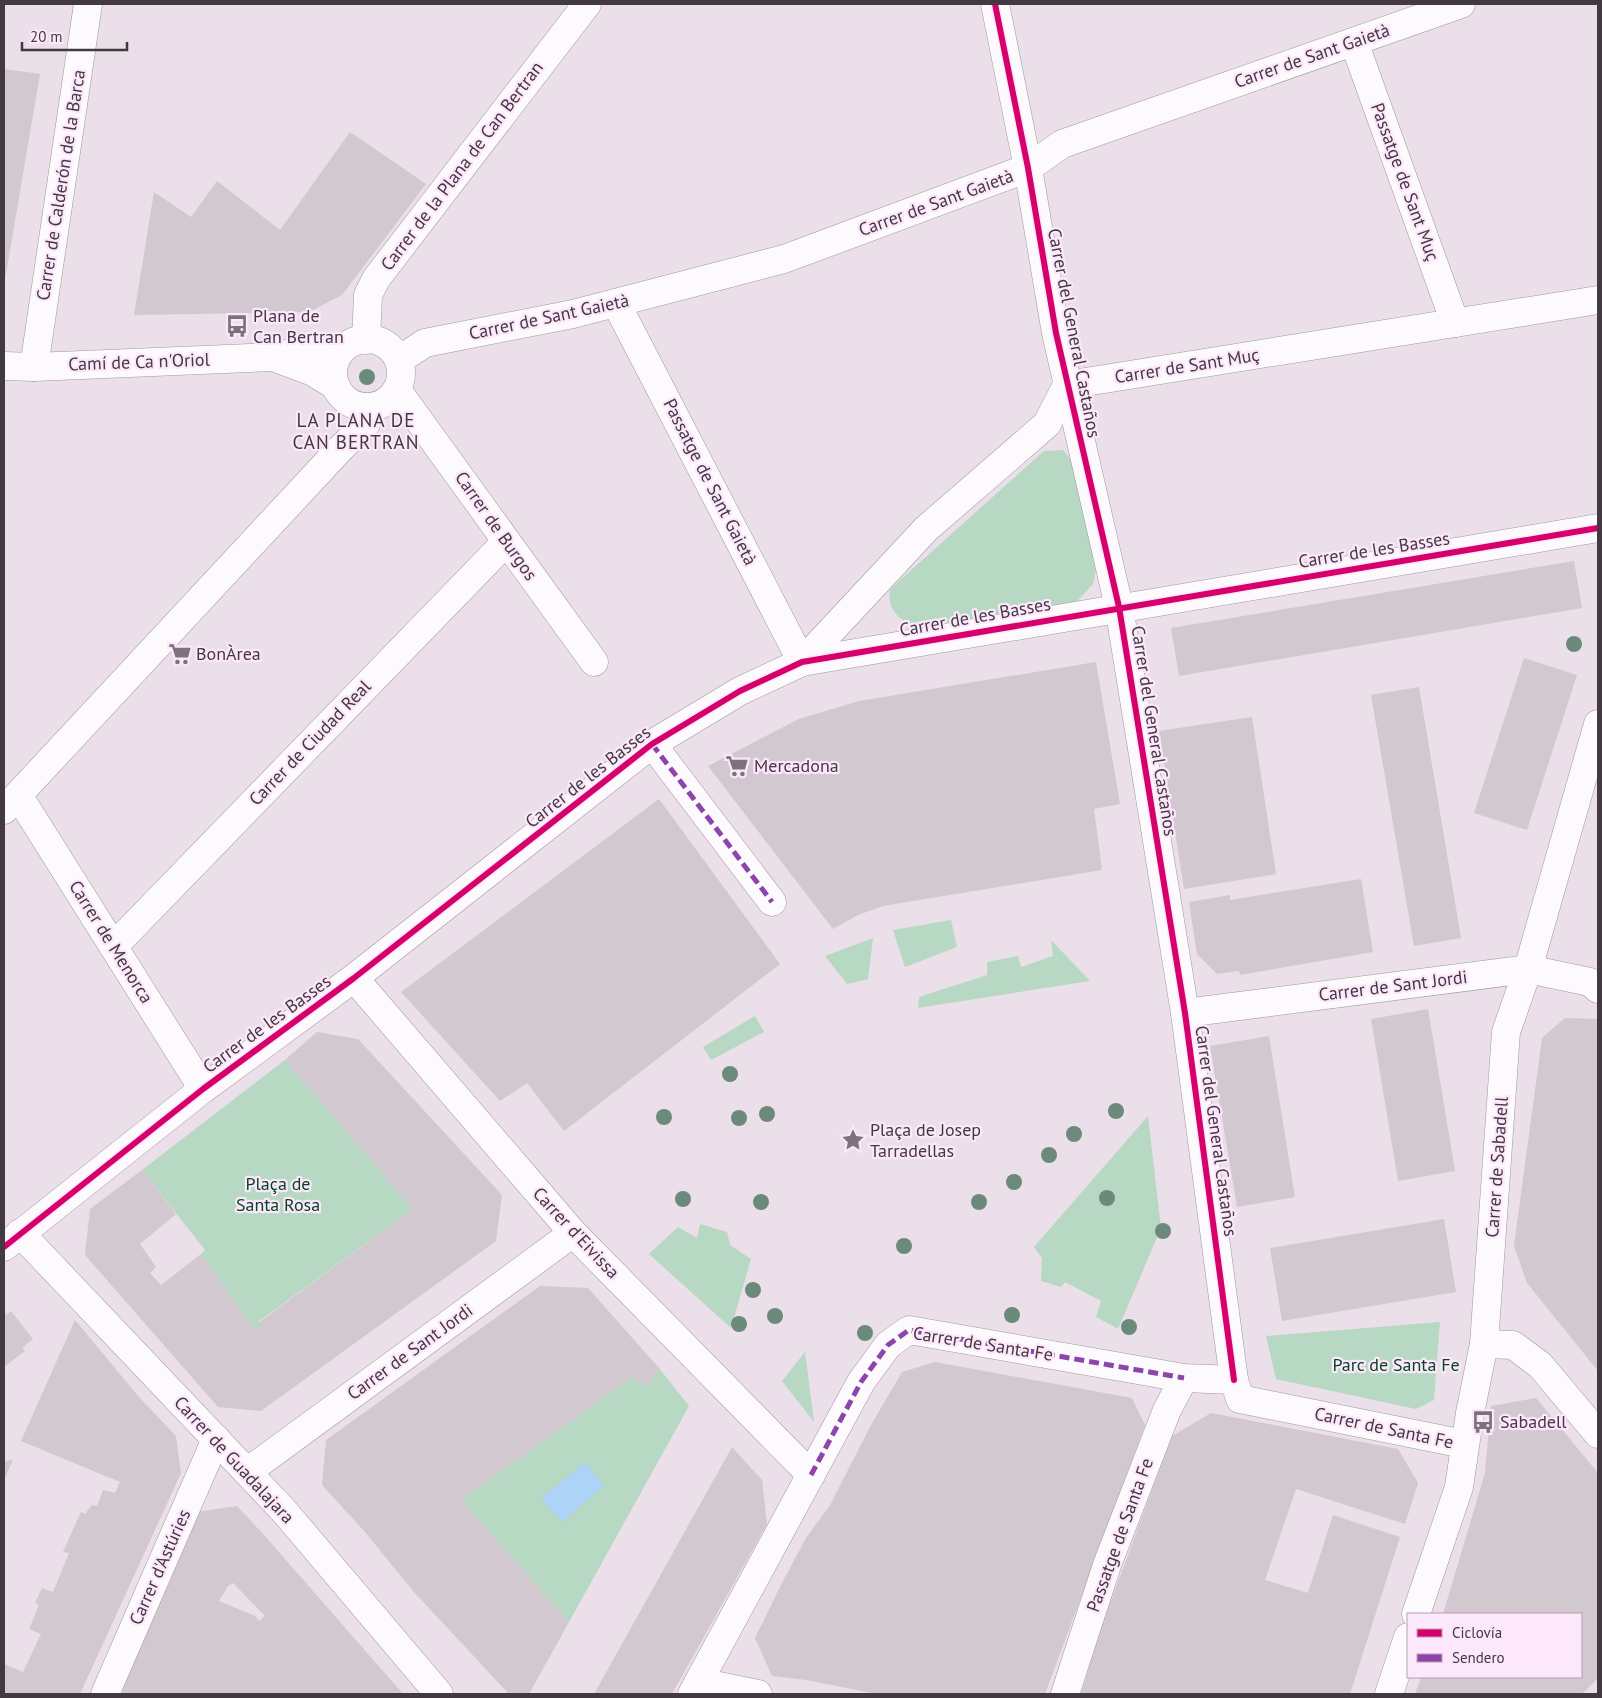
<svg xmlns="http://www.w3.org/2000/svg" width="1602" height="1698" viewBox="0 0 1602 1698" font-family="'PT Sans',sans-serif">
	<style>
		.green { fill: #b7d8c2 }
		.water { fill: #add4f7 }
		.building { fill: #d2c8cf; fill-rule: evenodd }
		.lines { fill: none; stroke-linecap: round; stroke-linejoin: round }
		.street-casing { stroke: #a0979f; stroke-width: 29 }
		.street { stroke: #fcfafc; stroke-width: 28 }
		.quiet { stroke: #8e44ad; stroke-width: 5; stroke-dasharray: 10 5; stroke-linecap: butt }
		.cycleway-casing { stroke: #fde7fb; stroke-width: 9 }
		.cycleway { stroke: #d6006c; stroke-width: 6 }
		.tree { fill: #6c8a7c }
		.labels { text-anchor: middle; stroke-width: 4.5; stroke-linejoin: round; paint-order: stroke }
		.street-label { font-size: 18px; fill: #423941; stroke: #fde7fb }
		.poi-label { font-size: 18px; fill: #423941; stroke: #fde7fb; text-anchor: start }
		.park-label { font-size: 18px; fill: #044522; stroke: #fde7fb }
		.neighbourhood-label { font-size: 19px; letter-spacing: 1px; fill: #423941; stroke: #fde7fb }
	</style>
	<rect width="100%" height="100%" fill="#ebdfea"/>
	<g class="green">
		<path d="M 1063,450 L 1072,461 L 1096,570 L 1093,584 L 1072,607 L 917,628 C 898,619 887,610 890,589 L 1044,451 Z"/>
		<path d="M 951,920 L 957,947 L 905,967 L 893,930 Z"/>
		<path d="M 873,938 L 868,979 L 847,984 L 825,956 Z"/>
		<path d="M 1051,940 L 1090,981 L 918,1008 L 919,997 L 987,975 L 987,962 L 1018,956 L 1021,967 L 1053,956 Z"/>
		<path d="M 755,1016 L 764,1032 L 711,1060 L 703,1047 Z"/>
		<path d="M 285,1060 L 413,1209 L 258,1322 L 262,1327 L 256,1332 L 201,1254 L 205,1250 L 142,1170 Z"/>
		<path d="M 1148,1116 L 1161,1228 L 1118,1329 L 1096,1317 L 1101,1301 L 1065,1282 L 1061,1287 L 1041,1281 L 1042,1258 L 1034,1247 Z"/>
		<path d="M 700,1224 L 727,1232 L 730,1245 L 751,1259 L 731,1328 L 649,1254 L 678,1227 L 697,1238 Z"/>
		<path d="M 1440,1322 L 1434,1400 L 1416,1409 L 1276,1379 L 1266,1336 Z"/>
		<path d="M 805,1352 L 814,1422 L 782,1381 Z"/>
		<path d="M 659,1368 L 689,1406 L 569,1622 L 461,1500 L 632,1377 L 647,1386 Z"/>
	</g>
	<path class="water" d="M 585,1462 L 604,1486 L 562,1522 L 541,1499 Z"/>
	<g class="building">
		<path d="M 4,69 L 40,74 L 5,280 L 4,280 Z"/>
		<path d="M 350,132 L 426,184 L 342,295 L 309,312 L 134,315 L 154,192 L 191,217 L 217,181 L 280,230 Z"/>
		<path d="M 1574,561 L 1582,608 L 1179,676 L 1171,628 Z"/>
		<path d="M 1524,658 L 1577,675 L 1527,830 L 1474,813 Z"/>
		<path d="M 1096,662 L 1120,804 L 1094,809 L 1102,870 L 883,906 L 858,915 L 833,929 L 708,766 L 799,719 L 859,701 Z"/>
		<path d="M 1419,687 L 1461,938 L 1414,946 L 1371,695 Z"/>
		<path d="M 1252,717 L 1276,874 L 1184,889 L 1159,731 Z"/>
		<path d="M 659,799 L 780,964 L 564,1131 L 527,1083 L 500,1101 L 401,992 Z"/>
		<path d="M 1361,879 L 1373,952 L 1240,975 L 1239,971 L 1217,974 L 1197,954 L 1189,902 L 1230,895 L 1230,900 Z"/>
		<path d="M 1428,1009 L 1455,1171 L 1398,1181 L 1371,1019 Z"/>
		<path d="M 1565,1018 L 1598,1019 L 1598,1371 L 1527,1283 L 1514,1246 L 1542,1038 Z"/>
		<path d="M 317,1032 L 358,1039 L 502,1195 L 496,1241 L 261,1411 L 218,1407 L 85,1255 L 90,1209 L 142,1170 L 176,1214 L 140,1244 L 156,1267 L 150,1273 L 161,1285 L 201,1254 L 256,1332 L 262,1327 L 258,1323 L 413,1209 L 285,1060 Z"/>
		<path d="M 1269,1036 L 1295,1197 L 1237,1207 L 1210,1046 Z"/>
		<path d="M 1444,1219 L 1456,1292 L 1282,1321 L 1270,1248 Z"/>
		<path d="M 540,1286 L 588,1288 L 659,1368 L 647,1386 L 632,1377 L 461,1500 L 569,1622 L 529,1694 L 509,1694 L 413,1591 L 365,1532 L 322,1485 L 326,1440 Z"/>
		<path d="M 4,1311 L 6,1315 L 11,1311 L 33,1339 L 22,1348 L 25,1351 L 4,1367 Z"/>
		<path d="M 75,1320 L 138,1396 L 176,1436 L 181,1473 L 80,1694 L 4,1694 L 4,1664 L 23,1672 L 41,1634 L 29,1629 L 39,1605 L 35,1603 L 42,1588 L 53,1592 L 69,1553 L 63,1552 L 81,1512 L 85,1514 L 92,1505 L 97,1506 L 103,1490 L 115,1493 L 120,1482 L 21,1441 Z"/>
		<path d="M 935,1362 L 1132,1398 L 1145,1425 L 1045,1694 L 877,1694 L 806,1680 L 772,1676 L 755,1638 L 783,1581 L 806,1538 L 830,1505 L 871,1425 L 902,1372 Z"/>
		<path d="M 1536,1398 L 1598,1473 L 1598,1678 L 1582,1694 L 1415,1694 L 1421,1677 L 1581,1677 L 1581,1614 L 1443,1614 L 1485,1473 L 1491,1406 Z"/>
		<path d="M 1211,1413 L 1398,1449 L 1418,1483 L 1405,1524 L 1296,1489 L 1265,1580 L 1308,1593 L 1333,1515 L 1400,1537 L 1350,1694 L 1081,1694 L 1098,1636 L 1172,1436 Z"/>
		<path d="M 732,1447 L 762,1480 L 767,1524 L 672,1694 L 594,1694 Z"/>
		<path d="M 13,1460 L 4,1480 L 4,1461 Z"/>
		<path d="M 237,1506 L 264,1535 L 403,1694 L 123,1694 L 120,1681 L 196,1512 ZM 233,1583 L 265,1616 L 259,1621 L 255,1616 L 219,1601 L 228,1586 Z"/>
	</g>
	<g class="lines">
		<defs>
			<g id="street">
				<path d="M 995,4 L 1028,168 L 1056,333 L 1119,607 L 1185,1013 L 1234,1380"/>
				<path d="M 1354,42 L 1455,323"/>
				<path d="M 616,303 L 802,662 L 926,529 L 1047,424 L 1067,385 L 1598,300"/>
				<circle cx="367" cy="373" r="34"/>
				<path d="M 366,340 L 368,295 L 376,279 L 587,4"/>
				<path d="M 273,357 L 313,372 L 336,386"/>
				<path d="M 399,360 L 425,343 L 573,314 L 784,259 L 1028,168 L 1062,144 L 1461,4"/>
				<path d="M 4,366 L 34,367 L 273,357 L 316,348 L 343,349"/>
				<path d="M 34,367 L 88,4"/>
				<path d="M 397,390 L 594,662"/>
				<path d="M 652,744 L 772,902"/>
				<path d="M 18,795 L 203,1089"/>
				<path d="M 4,810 L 340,449 L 366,424 L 371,407"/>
				<path d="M 115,945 L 506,542"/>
				<path d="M 354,978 L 573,1233 L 811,1475"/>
				<path d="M 1185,1013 L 1528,969 L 1590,982 L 1598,989"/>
				<path d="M 20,1233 L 284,1511 L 439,1694"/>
				<path d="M 4,1247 L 203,1089 L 354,978 L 652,744 L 740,691 L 802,662 L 1598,528"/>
				<path d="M 1484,1344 L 1513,1345 L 1540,1365 L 1598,1434"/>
				<path d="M 247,1472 L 573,1233"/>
				<path d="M 1416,1614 L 1459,1487 L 1470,1413 L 1484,1344 L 1506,1032 L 1528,969 L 1598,724"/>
				<path d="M 699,1682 L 758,1694"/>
				<path d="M 105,1694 L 216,1439"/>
				<path d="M 692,1694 L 861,1382 L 888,1345 L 909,1330 L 1184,1378 L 1234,1380 L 1240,1399 L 1464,1444"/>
				<path d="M 1065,1694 L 1107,1565 L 1167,1410 L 1184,1378"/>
				<path d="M 1389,1694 L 1408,1637"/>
			</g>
		</defs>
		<use href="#street" class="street-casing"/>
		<use href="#street" class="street"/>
		<g class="quiet">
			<path d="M 652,744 L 772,902"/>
			<path d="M 811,1475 L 861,1382 L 888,1345 L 909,1330 L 1184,1378"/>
		</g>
		<defs>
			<g id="cycleway">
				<path d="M 995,4 L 1028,168 L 1056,333 L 1119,607 L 1185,1013 L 1234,1380"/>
				<path d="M 4,1247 L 203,1089 L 354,978 L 652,744 L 740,691 L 802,662 L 1598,528"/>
			</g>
		</defs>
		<use href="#cycleway" class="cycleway-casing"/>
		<use href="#cycleway" class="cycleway"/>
	</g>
	<g class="tree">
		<circle cx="367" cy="377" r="8"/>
		<circle cx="1574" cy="644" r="8"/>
		<circle cx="730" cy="1074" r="8"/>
		<circle cx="1116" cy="1111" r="8"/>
		<circle cx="767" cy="1114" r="8"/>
		<circle cx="664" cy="1117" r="8"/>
		<circle cx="739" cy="1118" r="8"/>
		<circle cx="1074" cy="1134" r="8"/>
		<circle cx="1049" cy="1155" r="8"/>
		<circle cx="1014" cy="1182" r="8"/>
		<circle cx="1107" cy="1198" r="8"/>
		<circle cx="683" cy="1199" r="8"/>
		<circle cx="761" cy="1202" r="8"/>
		<circle cx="979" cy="1202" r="8"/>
		<circle cx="1163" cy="1231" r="8"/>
		<circle cx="904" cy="1246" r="8"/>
		<circle cx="753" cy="1290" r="8"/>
		<circle cx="1012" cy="1315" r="8"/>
		<circle cx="775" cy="1316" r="8"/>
		<circle cx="739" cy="1324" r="8"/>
		<circle cx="1129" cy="1327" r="8"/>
		<circle cx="865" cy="1333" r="8"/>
	</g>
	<defs>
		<symbol id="bus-bare" viewBox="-9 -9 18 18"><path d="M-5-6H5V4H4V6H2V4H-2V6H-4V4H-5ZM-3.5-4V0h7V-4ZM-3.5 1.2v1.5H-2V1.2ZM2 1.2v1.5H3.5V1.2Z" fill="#7d737c" stroke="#fde7fb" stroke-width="2.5" paint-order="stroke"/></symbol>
		<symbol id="supermarket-bare" viewBox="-9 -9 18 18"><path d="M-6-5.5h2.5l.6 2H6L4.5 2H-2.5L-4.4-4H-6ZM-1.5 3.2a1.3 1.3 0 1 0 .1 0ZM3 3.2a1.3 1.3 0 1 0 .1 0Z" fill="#7d737c" stroke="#fde7fb" stroke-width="2.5" paint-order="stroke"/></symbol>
		<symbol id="sight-bare" viewBox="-9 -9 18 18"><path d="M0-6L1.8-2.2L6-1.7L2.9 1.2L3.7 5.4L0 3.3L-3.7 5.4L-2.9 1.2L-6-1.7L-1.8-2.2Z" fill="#7d737c" stroke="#fde7fb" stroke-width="2.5" paint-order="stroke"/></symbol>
	</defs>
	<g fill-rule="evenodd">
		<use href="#bus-bare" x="221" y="310" width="32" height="32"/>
		<use href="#supermarket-bare" x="164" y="638" width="32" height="32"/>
		<use href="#supermarket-bare" x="721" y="750" width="32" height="32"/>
		<use href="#sight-bare" x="837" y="1124" width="32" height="32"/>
		<use href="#bus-bare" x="1467" y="1406" width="32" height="32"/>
	</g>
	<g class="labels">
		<g class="street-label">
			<text transform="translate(1312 56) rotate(-19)" y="6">Carrer de Sant Gaietà</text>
			<text transform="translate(462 166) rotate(-53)" y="6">Carrer de la Plana de Can Bertran</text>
			<text transform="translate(1405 182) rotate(70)" y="6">Passatge de Sant Muç</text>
			<text transform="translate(61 185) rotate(-81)" y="6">Carrer de Calderón de la Barca</text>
			<text transform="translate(936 203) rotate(-20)" y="6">Carrer de Sant Gaietà</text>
			<text transform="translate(549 317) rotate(-12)" y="6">Carrer de Sant Gaietà</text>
			<text transform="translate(1074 333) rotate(79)" y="6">Carrer del General Castaños</text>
			<text transform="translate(139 362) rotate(-2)" y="6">Camí de Ca n'Oriol</text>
			<text transform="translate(1187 366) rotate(-9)" y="6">Carrer de Sant Muç</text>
			<text transform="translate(710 482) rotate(63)" y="6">Passatge de Sant Gaietà</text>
			<text transform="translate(496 526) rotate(55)" y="6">Carrer de Burgos</text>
			<text transform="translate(1374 550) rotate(-9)" y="6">Carrer de les Basses</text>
			<text transform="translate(975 617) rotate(-10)" y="6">Carrer de les Basses</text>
			<text transform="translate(1154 731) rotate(81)" y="6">Carrer del General Castaños</text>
			<text transform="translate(310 743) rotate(-46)" y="6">Carrer de Ciudad Real</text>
			<text transform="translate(588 777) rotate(-38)" y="6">Carrer de les Basses</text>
			<text transform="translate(111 942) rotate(58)" y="6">Carrer de Menorca</text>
			<text transform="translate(1393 986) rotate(-7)" y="6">Carrer de Sant Jordi</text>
			<text transform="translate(267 1024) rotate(-36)" y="6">Carrer de les Basses</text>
			<text transform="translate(1216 1131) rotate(82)" y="6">Carrer del General Castaños</text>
			<text transform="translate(1497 1167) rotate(-86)" y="6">Carrer de Sabadell</text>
			<text transform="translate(576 1233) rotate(47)" y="6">Carrer d'Eivissa</text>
			<text transform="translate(983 1344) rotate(9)" y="6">Carrer de Santa Fe</text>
			<text transform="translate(410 1352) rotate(-36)" y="6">Carrer de Sant Jordi</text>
			<text transform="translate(1384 1428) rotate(12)" y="6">Carrer de Santa Fe</text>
			<text transform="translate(234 1460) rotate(47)" y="6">Carrer de Guadalajara</text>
			<text transform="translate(1120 1535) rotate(-70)" y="6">Passatge de Santa Fe</text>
			<text transform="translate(160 1567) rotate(-66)" y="6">Carrer d'Astúries</text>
		</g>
		<g class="poi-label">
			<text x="253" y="322">Plana de<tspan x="253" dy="21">Can Bertran</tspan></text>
			<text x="196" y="660">BonÀrea</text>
			<text x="754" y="772">Mercadona</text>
			<text x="870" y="1136">Plaça de Josep<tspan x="870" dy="21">Tarradellas</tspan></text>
			<text x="1500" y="1428">Sabadell</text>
		</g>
		<g class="park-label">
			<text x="278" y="1190">Plaça de<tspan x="278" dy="21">Santa Rosa</tspan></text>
			<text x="1396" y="1371">Parc de Santa Fe</text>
		</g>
		<g class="neighbourhood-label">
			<text x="356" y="427">LA PLANA DE<tspan x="356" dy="22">CAN BERTRAN</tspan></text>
		</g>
	</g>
	<rect width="1602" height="1698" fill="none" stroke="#423941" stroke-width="10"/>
	<rect x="1407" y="1613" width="175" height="65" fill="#fde7fb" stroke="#b2a1b1"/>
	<rect x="1417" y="1629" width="25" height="8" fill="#d6006c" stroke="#b2a1b1"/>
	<text x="1452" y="1638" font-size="15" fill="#423941">Ciclovía</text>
	<rect x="1417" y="1654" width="25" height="8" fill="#8e44ad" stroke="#b2a1b1"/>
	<text x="1452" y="1663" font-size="15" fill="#423941">Sendero</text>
	<path d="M22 42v8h105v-8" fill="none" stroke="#423941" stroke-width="2.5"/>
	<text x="30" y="42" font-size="15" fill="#423941" stroke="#fde7fb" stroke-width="4" paint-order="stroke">20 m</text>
</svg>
